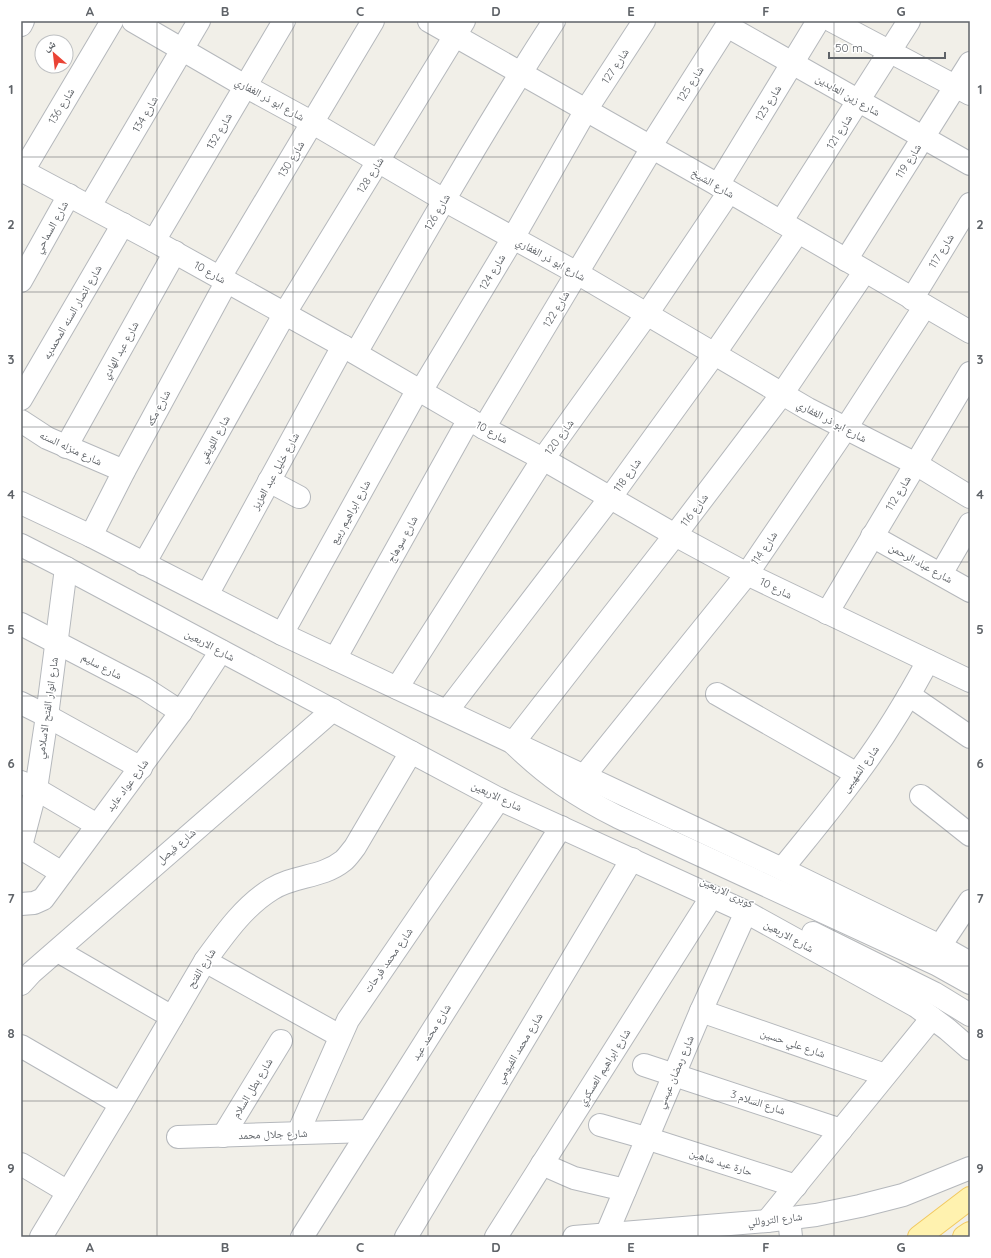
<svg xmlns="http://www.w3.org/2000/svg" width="991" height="1258" viewBox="0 0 991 1258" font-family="Quicksand,'Noto Naskh Arabic',sans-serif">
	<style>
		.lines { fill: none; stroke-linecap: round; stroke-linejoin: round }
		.minor-casing { stroke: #b5b8bc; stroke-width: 24 }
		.major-casing { stroke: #f2c960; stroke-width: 24 }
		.minor { stroke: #fff; stroke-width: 22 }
		.major { stroke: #fff2af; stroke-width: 22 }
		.grid { fill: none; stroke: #5f6368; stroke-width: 1; stroke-opacity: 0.55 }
		.labels { text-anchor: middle; stroke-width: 3; stroke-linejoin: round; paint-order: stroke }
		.street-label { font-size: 11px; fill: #5f6368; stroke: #fff }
		.neatline { fill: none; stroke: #5f6368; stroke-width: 1.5 }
		.grid-label { font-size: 13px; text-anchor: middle; font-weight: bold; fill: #5f6368 }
	</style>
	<rect width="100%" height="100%" fill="#f1efe8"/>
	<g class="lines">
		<defs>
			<g id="minor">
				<path d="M 133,21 L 245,86 L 313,123 L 444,200 L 577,273 L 808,409 L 916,464 L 970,497"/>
				<path d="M 429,21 L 718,185 L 970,332"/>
				<path d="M 832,21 L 970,94"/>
				<path d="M 21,25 L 23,21"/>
				<path d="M 727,26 L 970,164"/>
				<path d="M 650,147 L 730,21"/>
				<path d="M 21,170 L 154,241 L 343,346 L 484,428 L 543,459 L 675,535 L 747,574 L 970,681"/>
				<path d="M 23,171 L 112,21"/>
				<path d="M 718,185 L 818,21"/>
				<path d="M 90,206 L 199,21"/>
				<path d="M 781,222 L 909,21"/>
				<path d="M 154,241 L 284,21"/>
				<path d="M 846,260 L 970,63"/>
				<path d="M 865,271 L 782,394 L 675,535 L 513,743 C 547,776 576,796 618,817 L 936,964 L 970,983"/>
				<path d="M 220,277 L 373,21"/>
				<path d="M 21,281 L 69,195"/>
				<path d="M 912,299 L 970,204"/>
				<path d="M 356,353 C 420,241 484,129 554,21"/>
				<path d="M 421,391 L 513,238 L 586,110 L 644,21"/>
				<path d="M 21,399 L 123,224"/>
				<path d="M 21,421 L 47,438 L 124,471"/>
				<path d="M 484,428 L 652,148"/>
				<path d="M 66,447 L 175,252"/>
				<path d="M 269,481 L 299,497"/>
				<path d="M 21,503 L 91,536 L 282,634 L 782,869 L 940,946 L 970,963"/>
				<path d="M 91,536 L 124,471 L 227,281"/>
				<path d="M 872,536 L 970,591"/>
				<path d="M 21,545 L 66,568 L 499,799 L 746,912 L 916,1006 L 947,1029 L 970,1049"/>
				<path d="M 144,564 L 285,313 L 464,21"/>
				<path d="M 941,574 L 970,524"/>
				<path d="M 207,595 L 343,346"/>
				<path d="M 827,613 L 970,373"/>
				<path d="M 21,624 L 144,688 L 181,712"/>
				<path d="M 282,634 L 418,389"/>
				<path d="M 335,659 L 469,419"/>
				<path d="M 397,688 L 543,459 L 647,314 L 729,192"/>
				<path d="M 717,694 L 857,774"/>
				<path d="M 909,695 L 970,737"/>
				<path d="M 21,703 L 47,716 L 141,768"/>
				<path d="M 447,711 L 610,498 L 715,353 L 798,232"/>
				<path d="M 584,776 L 747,574 L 846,428 L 925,306"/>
				<path d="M 21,782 L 36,789 L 97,825"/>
				<path d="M 921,796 L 970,835"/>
				<path d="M 21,846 L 36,789 L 47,716 L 66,568"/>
				<path d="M 21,848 L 62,873"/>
				<path d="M 782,869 C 807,838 833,807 857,774 C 884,738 907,700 928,661"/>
				<path d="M 21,904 L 34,903 L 43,899 L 181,712 L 221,651"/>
				<path d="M 813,933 L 934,993 L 970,1015"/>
				<path d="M 940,946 L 970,901"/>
				<path d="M 58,951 L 172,1017"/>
				<path d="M 205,961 L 340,1036"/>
				<path d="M 21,984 L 31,973 L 333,710"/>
				<path d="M 701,1011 L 885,1075"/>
				<path d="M 21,1046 L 121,1104"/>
				<path d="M 644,1065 L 841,1130"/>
				<path d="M 600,1125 L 646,1138 L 796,1186"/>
				<path d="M 298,1133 L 348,1020 L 499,799"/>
				<path d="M 223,1136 L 281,1041"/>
				<path d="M 178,1137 L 369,1131"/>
				<path d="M 21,1164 L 68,1192"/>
				<path d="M 542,1164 L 574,1178 L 625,1190"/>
				<path d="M 789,1218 L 791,1237"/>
				<path d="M 767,1221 L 932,1018"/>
				<path d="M 607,1233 L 701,1011 L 746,912"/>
				<path d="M 41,1237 L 121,1104 L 205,961 C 224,935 244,906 272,889 C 294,875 322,878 343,861 C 347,858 351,852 355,847 L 411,752"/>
				<path d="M 302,1237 L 561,827"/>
				<path d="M 406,1237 L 632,859"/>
				<path d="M 496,1237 L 712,896"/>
				<path d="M 574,1237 L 767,1221 L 816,1215 L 860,1206 L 903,1195 L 970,1168"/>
			</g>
			<g id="major">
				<path d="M 919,1237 L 970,1198"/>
				<path d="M 964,1237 L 970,1233"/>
			</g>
		</defs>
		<use href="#minor" class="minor-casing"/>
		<use href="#major" class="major-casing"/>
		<use href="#minor" class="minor"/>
		<use href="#major" class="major"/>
	</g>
	<path class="grid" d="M 157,21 L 157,1237M 293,21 L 293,1237M 428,21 L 428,1237M 563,21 L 563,1237M 698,21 L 698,1237M 834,21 L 834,1237M 21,157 L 970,157M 21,292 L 970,292M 21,427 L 970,427M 21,562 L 970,562M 21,696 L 970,696M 21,831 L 970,831M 21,966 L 970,966M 21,1101 L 970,1101"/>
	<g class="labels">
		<g class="street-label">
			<text transform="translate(615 66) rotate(-57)" y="4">شارع 127</text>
			<text transform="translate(690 84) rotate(-58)" y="4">شارع 125</text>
			<text transform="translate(848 95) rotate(30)" y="4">شارع زين العابدين</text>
			<text transform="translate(270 99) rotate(29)" y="4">شارع ابو ذر الغفاري</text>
			<text transform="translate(768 103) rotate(-59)" y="4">شارع 123</text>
			<text transform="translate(61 106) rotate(-59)" y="4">شارع 136</text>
			<text transform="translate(145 114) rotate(-60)" y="4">شارع 134</text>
			<text transform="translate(219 131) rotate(-60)" y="4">شارع 132</text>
			<text transform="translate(839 132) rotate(-58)" y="4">شارع 121</text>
			<text transform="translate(291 159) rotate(-59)" y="4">شارع 130</text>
			<text transform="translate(908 161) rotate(-58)" y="4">شارع 119</text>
			<text transform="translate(370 175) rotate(-58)" y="4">شارع 128</text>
			<text transform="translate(713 183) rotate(30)" y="4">شارع الشيخ</text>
			<text transform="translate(437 212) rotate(-60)" y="4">شارع 126</text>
			<text transform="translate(51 227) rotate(-61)" y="4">شارع السماحي</text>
			<text transform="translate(941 251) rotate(-59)" y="4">شارع 117</text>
			<text transform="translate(551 259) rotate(29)" y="4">شارع ابو ذر الغفاري</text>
			<text transform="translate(210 272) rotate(29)" y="4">شارع 10</text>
			<text transform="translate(492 272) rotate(-59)" y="4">شارع 124</text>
			<text transform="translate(556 309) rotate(-59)" y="4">شارع 122</text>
			<text transform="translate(72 312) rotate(-60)" y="4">شارع انصار السنه المحمديه</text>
			<text transform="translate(120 350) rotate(-61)" y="4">شارع عبد الهادي</text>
			<text transform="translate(158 408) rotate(-62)" y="4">شارع مكه</text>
			<text transform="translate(832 421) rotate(28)" y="4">شارع ابو ذر الغفاري</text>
			<text transform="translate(492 432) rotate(29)" y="4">شارع 10</text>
			<text transform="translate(559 437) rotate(-54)" y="4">شارع 120</text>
			<text transform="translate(214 439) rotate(-61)" y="4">شارع اللويقي</text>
			<text transform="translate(71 448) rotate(25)" y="4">شارع منزله السنه</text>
			<text transform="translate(275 471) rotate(-61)" y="4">شارع خليل عبد العزيز</text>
			<text transform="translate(627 475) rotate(-54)" y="4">شارع 118</text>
			<text transform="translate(898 493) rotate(-59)" y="4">شارع 112</text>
			<text transform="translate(694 510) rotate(-53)" y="4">شارع 116</text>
			<text transform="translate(350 512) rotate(-61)" y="4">شارع ابراهيم ربيع</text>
			<text transform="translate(402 539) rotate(-61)" y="4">شارع سوهاج</text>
			<text transform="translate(764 548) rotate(-56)" y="4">شارع 114</text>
			<text transform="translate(921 563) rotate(29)" y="4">شارع عباد الرحمن</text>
			<text transform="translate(776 588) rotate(26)" y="4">شارع 10</text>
			<text transform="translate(210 645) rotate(28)" y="4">شارع الاربعين</text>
			<text transform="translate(102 666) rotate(28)" y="4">شارع سليم</text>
			<text transform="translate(47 708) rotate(-82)" y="4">شارع انوار الفتح الاسلامي</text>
			<text transform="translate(860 769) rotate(-54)" y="4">شارع الشهيبى</text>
			<text transform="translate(127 785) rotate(-53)" y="4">شارع عواد عايد</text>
			<text transform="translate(497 796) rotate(26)" y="4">شارع الاربعين</text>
			<text transform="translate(176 846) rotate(-41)" y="4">شارع فيصل</text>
			<text transform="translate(727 892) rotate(26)" y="4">كوبرى الاربعين</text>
			<text transform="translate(789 936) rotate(29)" y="4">شارع الاربعين</text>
			<text transform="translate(388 960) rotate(-55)" y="4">شارع محمد فرحات</text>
			<text transform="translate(201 968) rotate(-58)" y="4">شارع الفتح</text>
			<text transform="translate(431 1032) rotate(-58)" y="4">شارع محمد عيد</text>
			<text transform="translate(793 1043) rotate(19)" y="4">شارع علي حسين</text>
			<text transform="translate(519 1048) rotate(-59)" y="4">شارع محمد الفيومي</text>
			<text transform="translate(604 1067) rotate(-58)" y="4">شارع ابراهيم العسكري</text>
			<text transform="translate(675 1072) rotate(-67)" y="4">شارع رمضان عيسي</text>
			<text transform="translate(252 1088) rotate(-59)" y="4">شارع بطل السلام</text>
			<text transform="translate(758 1102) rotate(18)" y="4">شارع السلام 3</text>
			<text transform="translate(273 1134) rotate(-2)" y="4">شارع جلال محمد</text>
			<text transform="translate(721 1162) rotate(18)" y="4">حارة عيد شاهين</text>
			<text transform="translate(775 1219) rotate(-6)" y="4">شارع التروللي</text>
		</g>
	</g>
	<rect width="991" height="1258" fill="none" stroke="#ffffff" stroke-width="44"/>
	<g transform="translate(54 54) rotate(332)"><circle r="19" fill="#ffffff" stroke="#bfc1c3"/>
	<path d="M0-3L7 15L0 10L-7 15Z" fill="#ea4335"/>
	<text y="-6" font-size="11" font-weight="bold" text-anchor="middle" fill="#5f6368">ش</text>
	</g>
	<path d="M829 52v6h116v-6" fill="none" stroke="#5f6368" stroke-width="2"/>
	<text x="835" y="52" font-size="12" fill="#5f6368" stroke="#ffffff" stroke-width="3" paint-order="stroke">50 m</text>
	<rect x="22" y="22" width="947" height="1214" class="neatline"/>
	<g class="grid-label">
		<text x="90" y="16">A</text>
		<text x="225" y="16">B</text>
		<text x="360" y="16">C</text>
		<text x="496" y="16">D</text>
		<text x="631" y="16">E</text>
		<text x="766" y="16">F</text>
		<text x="901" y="16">G</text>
		<text x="11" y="94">1</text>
		<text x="980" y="94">1</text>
		<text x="11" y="229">2</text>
		<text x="980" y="229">2</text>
		<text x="11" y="364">3</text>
		<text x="980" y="364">3</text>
		<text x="11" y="499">4</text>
		<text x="980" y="499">4</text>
		<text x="11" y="634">5</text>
		<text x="980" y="634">5</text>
		<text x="11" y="768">6</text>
		<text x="980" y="768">6</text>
		<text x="11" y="903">7</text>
		<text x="980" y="903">7</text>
		<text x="11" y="1038">8</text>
		<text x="980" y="1038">8</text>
		<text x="11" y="1173">9</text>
		<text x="980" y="1173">9</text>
		<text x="90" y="1252">A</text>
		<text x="225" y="1252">B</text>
		<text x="360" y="1252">C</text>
		<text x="496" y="1252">D</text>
		<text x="631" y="1252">E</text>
		<text x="766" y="1252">F</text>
		<text x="901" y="1252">G</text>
	</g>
</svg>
